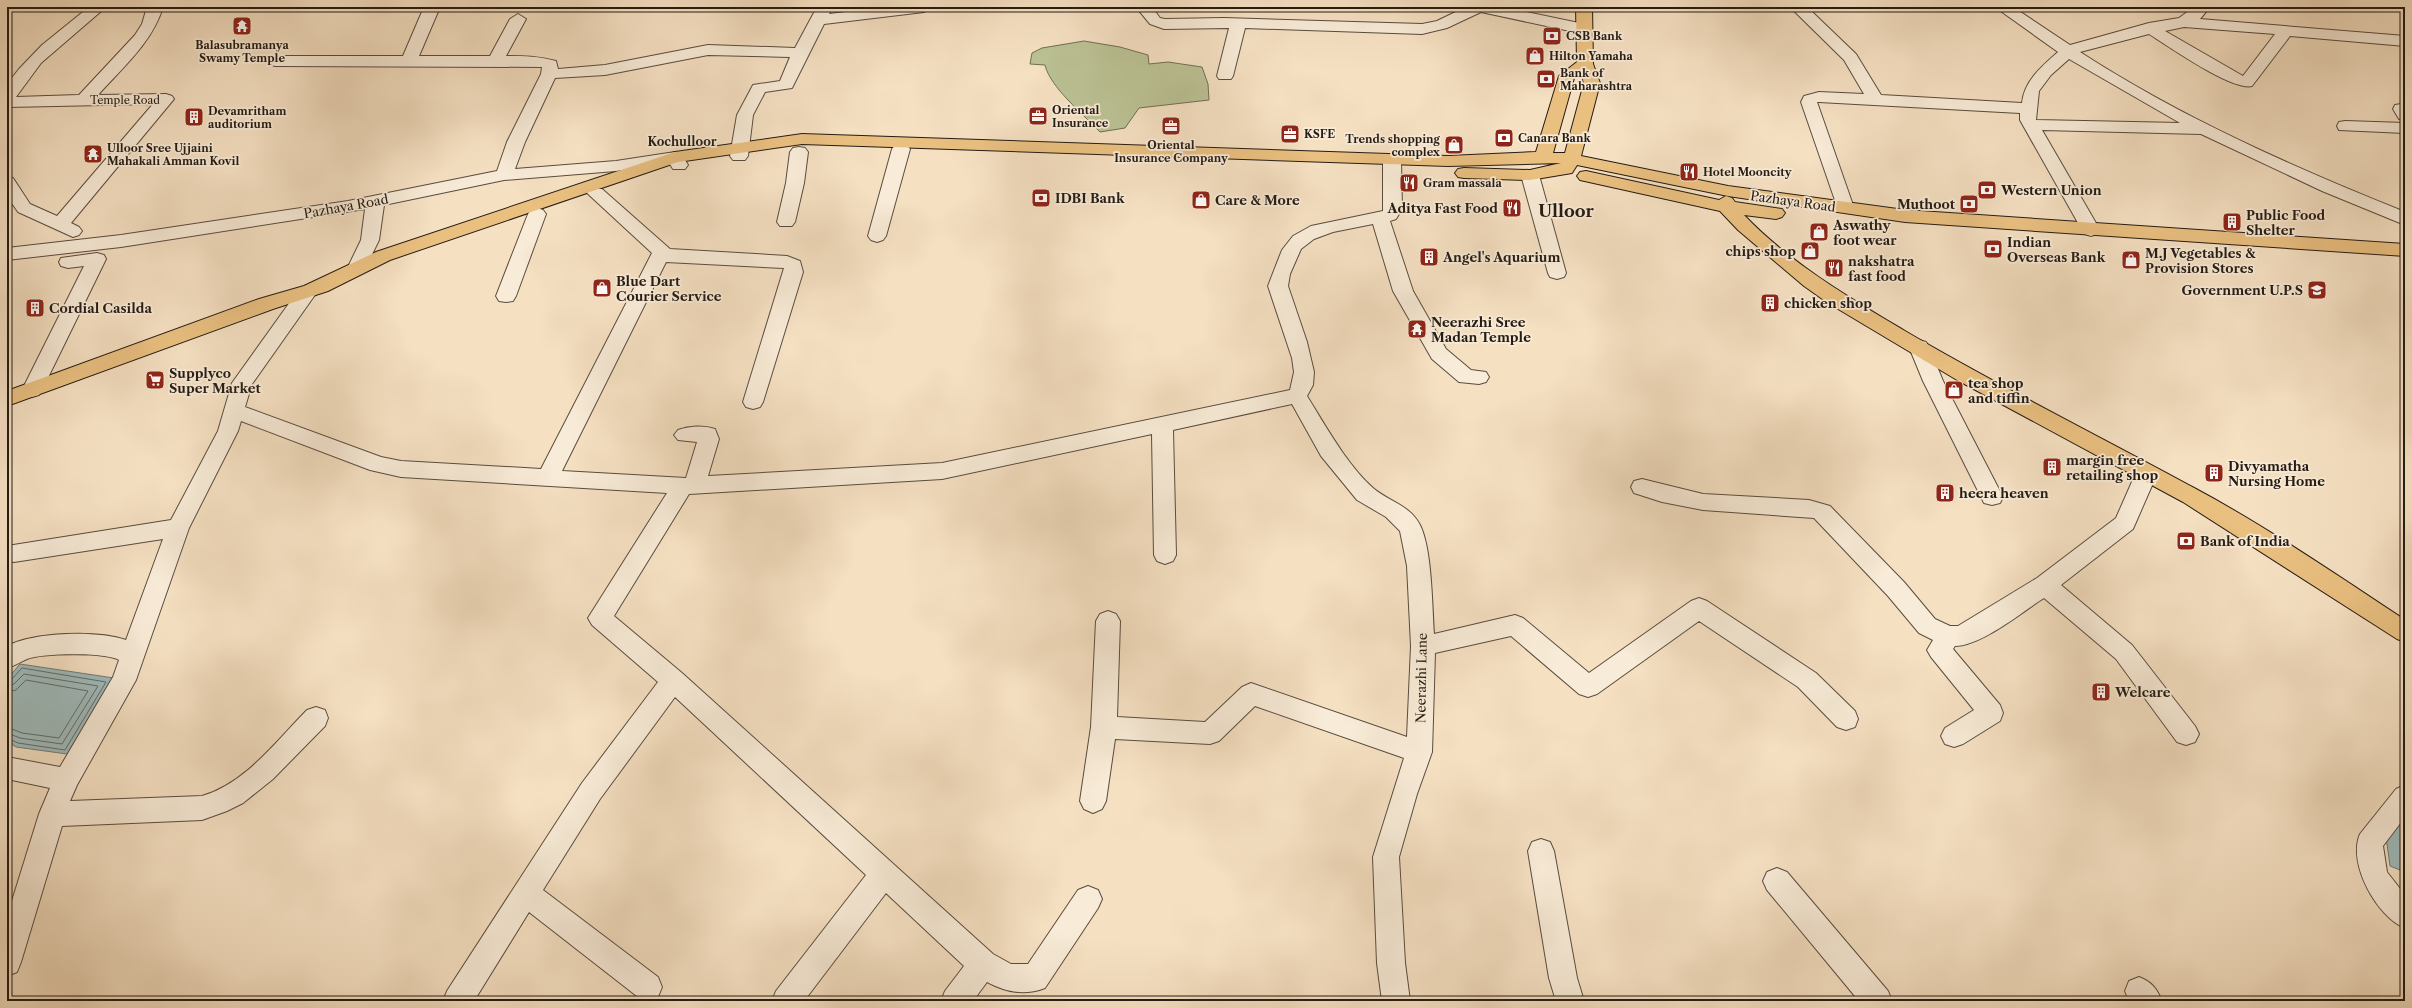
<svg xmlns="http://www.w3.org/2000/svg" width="2412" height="1008" viewBox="0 0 2412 1008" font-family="'Libre Caslon Text',serif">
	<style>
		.green { fill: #bbc294; stroke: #706e54 }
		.water { fill: #9fbbbc; stroke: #6e7b78 }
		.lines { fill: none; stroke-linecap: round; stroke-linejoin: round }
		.shore { stroke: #626b68; stroke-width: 1 }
		.minor-casing { stroke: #594c3f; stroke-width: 2 }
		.major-casing { stroke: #251b13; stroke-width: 2 }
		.minor { fill: #f8ebd7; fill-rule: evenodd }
		.major { fill: #eac081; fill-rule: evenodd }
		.labels { text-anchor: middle; stroke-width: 3.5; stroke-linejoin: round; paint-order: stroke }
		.far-poi-label { font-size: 11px; font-weight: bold; fill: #251b13; stroke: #f8ebd7; text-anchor: start }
		.far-street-label { font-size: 11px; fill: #251b13; stroke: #f8ebd7 }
		.far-neighbourhood-label { font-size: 12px; font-weight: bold; fill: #251b13; stroke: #f8ebd7 }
		.poi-label { font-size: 13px; font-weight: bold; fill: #251b13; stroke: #f8ebd7; text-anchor: start }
		.street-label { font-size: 13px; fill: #251b13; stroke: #f8ebd7 }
		.district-label { font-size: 17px; font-weight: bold; fill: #251b13; stroke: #f8ebd7 }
	</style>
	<rect width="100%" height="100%" fill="#f5e0c2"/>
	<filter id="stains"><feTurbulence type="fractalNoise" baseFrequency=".005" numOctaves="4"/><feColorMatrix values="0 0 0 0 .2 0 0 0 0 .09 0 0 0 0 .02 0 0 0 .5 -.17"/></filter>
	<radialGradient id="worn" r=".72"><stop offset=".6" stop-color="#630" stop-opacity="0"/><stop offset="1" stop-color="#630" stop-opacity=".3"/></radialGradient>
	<path class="green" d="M 1084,41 L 1120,47 L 1148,55 L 1149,64 L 1168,62 L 1202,67 L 1208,84 L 1209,100 L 1139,108 L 1125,128 L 1100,132 C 1083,114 1050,87 1045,65 L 1030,64 L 1032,53 L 1042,48 Z"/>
	<g class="water">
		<path d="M 20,664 L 114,678 L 67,754 L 16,747 L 7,741 L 7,679 Z"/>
		<path d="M 2405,801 L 2405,872 L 2390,866 L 2384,822 Z"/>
	</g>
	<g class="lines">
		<g class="shore">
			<path d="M 7,681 L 11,680 L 22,668 L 106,682 L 65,750 L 18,743 L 7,738"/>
			<path d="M 7,686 L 14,684 L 24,674 L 98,686 L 62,744 L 20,738 L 7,733"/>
			<path d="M 7,692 L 16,690 L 26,680 L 88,691 L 59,738 L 22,733 L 7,727"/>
		</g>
		<defs>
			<g id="minor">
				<path d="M 89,7 L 106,7 L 41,63 L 16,97 L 79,95 L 135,35 L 142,24 L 147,7 L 163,7 C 152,43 122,68 98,95 L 166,94 L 172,96 L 174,99 L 71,223 L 79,227 L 82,231 L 79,235 L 73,237 L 18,212 L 7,196 L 7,177 L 13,178 L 30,204 L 57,216 L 153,104 L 7,107 L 7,84 L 19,69 L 42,45 Z"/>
				<path d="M 424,7 L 440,7 L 419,56 L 490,56 L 510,19 L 518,14 L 526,19 L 506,56 C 523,56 539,56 556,61 L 558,69 L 605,65 L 708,45 L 795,48 L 817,7 L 833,7 L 829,14 L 888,7 L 932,7 L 924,12 L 824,24 L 792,88 L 765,92 L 753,115 L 748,156 L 745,160 L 733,160 L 730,156 L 737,115 L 753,85 L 780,81 L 790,57 L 708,55 L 605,75 L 555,78 L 525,142 L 515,169 L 616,161 L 675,152 L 681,153 L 688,165 L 685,169 L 673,169 L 669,163 L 616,171 L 504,180 L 384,205 L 379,240 L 363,273 L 356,275 L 349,273 L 347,269 L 361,240 L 365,209 L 121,247 L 7,260 L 7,248 L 121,235 L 348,201 L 497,171 L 507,142 L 541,74 L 542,67 L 275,66 L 269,64 L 267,61 L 269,58 L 275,56 L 403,56 Z"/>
				<path d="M 1136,7 L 1152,7 L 1160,18 L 1165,19 L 1224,18 L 1422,24 L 1437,21 L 1466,7 L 1502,7 L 1584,24 L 1592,29 L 1584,34 L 1481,12 L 1447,28 L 1422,34 L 1245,28 L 1233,76 L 1231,79 L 1219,79 L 1217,76 L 1229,28 L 1164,29 L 1150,24 Z"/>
				<path d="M 1790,7 L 1807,7 L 1856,54 L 1881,95 L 2022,103 C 2024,81 2042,66 2058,52 L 1995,7 L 2013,7 L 2070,45 L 2149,23 L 2179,18 L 2194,7 L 2210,7 L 2200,19 L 2405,36 L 2405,46 L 2290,36 L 2252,86 C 2232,91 2168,46 2149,34 L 2080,52 C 2182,118 2293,167 2405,212 L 2405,225 L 2322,191 L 2201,134 L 2042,130 L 2100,230 L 2097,234 L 2091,236 L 2085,234 L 2082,230 L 2020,120 L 2020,113 L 1819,102 L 1817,102 L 1854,208 L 1851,212 L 1839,212 L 1801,102 L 1804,96 L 1819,92 L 1864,94 L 1844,60 ZM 2184,27 L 2275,34 L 2243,76 L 2165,31 ZM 2069,59 L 2180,123 L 2036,120 L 2039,91 L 2051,75 Z"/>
				<path d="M 2401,104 L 2405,105 L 2405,120 L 2399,119 L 2393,109 L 2395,105 Z"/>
				<path d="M 2345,121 L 2405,123 L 2405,133 L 2339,130 L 2337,126 L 2339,122 Z"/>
				<path d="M 901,144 L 907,145 L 910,149 L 886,236 L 883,240 L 877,242 L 871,240 L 868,236 L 892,149 L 895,145 Z"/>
				<path d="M 799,147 L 805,148 L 808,152 L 804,183 L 795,222 L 792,226 L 780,226 L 777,222 L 786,183 L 790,152 L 793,148 Z"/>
				<path d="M 1392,155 L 1398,156 L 1401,160 L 1402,209 L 1396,219 L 1390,221 L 1413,291 L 1446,349 L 1471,370 L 1486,372 L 1489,377 L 1486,382 L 1479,384 L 1459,382 L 1432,359 L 1393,291 L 1373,224 L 1333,232 L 1314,239 L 1301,249 L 1290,274 L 1288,286 L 1307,342 L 1314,372 L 1313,385 L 1307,396 C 1325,425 1347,465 1373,488 C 1388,501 1410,505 1420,525 C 1432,549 1432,605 1434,634 L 1515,615 L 1523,618 L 1589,673 L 1691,601 L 1699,598 L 1707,601 L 1816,673 L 1855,711 L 1858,719 L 1855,727 L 1846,730 L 1837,727 L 1798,687 L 1699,621 L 1597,694 L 1588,697 L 1579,694 L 1511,636 L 1435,653 L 1432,752 L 1417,794 L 1399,857 L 1405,963 L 1410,1001 L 1382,1001 L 1377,963 L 1373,857 L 1404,758 L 1255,706 L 1219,741 L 1210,744 L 1115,739 L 1106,801 L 1102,809 L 1093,813 L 1084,809 L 1080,801 L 1091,727 L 1096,621 L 1100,614 L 1108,611 L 1116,614 L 1120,621 L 1117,717 L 1205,722 L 1242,687 L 1251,683 L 1407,737 L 1411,646 L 1407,566 L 1400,531 L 1386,517 L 1357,500 L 1321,456 L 1292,404 L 1173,430 L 1176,555 L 1173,561 L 1165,564 L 1157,561 L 1154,555 L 1152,434 L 942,479 L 689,494 L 614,616 L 682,673 L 993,954 L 1011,964 L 1028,964 L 1078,890 L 1088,886 L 1098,890 L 1102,899 L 1098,908 L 1045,988 C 1024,996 1006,992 987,982 L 973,1001 L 941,1001 L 945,991 L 964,966 L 886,893 L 804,1001 L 772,1001 L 776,991 L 866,875 L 675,697 L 600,799 L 543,890 L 658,977 L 662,987 L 658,997 L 649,1001 L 638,997 L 529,912 L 474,1001 L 443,1001 L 447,991 L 582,783 L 658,682 L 592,625 L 588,618 L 667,493 L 401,477 L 370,470 L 241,421 L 238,431 L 189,528 L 136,680 L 77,785 L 70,801 L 202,796 C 246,783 276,741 307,710 L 316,707 L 325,710 L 328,718 L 325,726 L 273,779 L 243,803 L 227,811 L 202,820 L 62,826 L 21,962 L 17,972 L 7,976 L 7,917 L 39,814 L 50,788 L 7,779 L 7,757 L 60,767 L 113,677 L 119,660 C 106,652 42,653 27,659 C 20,662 14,666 7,668 L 7,646 C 34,632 97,630 126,640 L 163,539 L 14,562 L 7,560 L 7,546 L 171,520 L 218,431 L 232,383 L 300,288 L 307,286 L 314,288 L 317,292 L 252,384 L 245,407 L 381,457 L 401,461 L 541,469 L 652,253 L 587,193 L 590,189 L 602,189 L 670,249 L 787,256 L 800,261 L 803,272 L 763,402 L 760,407 L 753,409 L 746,407 L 743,402 L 784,268 L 666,262 L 562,471 L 686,478 L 697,442 L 678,440 L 674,435 L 678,430 C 689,426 704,425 715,429 L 719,439 L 708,476 L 942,463 L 1290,390 L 1294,372 L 1292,358 L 1268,286 L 1282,250 L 1293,236 L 1311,226 L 1383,211 L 1383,160 L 1386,156 Z"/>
				<path d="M 1530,170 L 1536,171 L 1539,175 L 1566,273 L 1564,277 L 1557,279 L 1550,277 L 1548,273 L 1521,175 L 1524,171 Z"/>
				<path d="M 537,208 L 543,210 L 546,214 L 516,296 L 513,301 L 506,302 L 499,301 L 496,296 L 528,214 L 531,210 Z"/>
				<path d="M 97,253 L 104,255 L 106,259 L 42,390 L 39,395 L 32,397 L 25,395 L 22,390 L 84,266 L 68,268 L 61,266 L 59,262 L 61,258 Z"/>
				<path d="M 1919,340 L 1926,342 L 1929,347 L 1943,381 L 2003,497 L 2000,503 L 1992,505 L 1984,503 L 1923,381 L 1909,347 L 1912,342 Z"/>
				<path d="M 2146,466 L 2154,468 L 2157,474 L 2133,529 L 2061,585 L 2132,645 L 2195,726 L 2199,734 L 2195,742 L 2186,745 L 2177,742 L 2116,659 L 2044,598 C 2022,612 1981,646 1955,646 L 1953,649 L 2000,705 L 2003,713 L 2000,721 L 1963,744 L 1954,747 L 1945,744 L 1941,736 L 1945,728 L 1974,710 L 1931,657 L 1927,650 L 1933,640 L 1919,633 L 1888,596 L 1814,518 L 1703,510 L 1662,502 L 1634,493 L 1631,487 L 1634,481 L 1642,479 L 1703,494 L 1809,500 L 1830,506 L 1904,582 L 1935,619 L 1950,626 L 1958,626 L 2037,578 L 2116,518 L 2138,468 Z"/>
				<path d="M 2405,785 L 2405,817 L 2383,846 L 2387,872 L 2405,895 L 2405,928 C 2377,917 2347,863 2360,834 L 2396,789 Z"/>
				<path d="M 1541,839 L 1550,842 L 1554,851 L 1577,978 L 1584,1001 L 1556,1001 L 1549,978 L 1528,851 L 1532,842 Z"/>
				<path d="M 1777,868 L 1787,872 L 1888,991 L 1892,1001 L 1859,1001 L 1767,890 L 1763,881 L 1767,872 Z"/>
				<path d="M 2139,977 C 2152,982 2157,989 2162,1001 L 2129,1001 L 2125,991 L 2129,981 Z"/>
			</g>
			<g id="major">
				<path d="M 1576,7 L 1592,7 L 1593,64 L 1600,83 L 1581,156 L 1728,186 L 1905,210 L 2405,244 L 2405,256 L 1905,222 L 1728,196 L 1577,165 L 1572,173 L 1530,180 L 1464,178 L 1458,177 L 1455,173 L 1458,169 L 1464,168 L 1530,170 L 1561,163 L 1448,166 L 802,144 L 678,162 L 390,260 L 328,291 L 273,309 L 7,406 L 7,391 L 259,299 L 304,286 L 376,252 L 675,152 L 802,134 L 1448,156 L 1536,152 L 1559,76 L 1577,62 ZM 1581,74 L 1584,83 L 1565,153 L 1553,153 L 1574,78 Z"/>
				<path d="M 1586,171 L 1719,200 L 1726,196 L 1732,198 L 1735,202 L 1782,209 L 1785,213 L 1782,217 L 1776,219 L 1744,215 C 1790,263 1848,297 1905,331 C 2000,387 2099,436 2196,489 C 2267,527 2338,576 2405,620 L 2405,642 L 2397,639 L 2183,502 L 1957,380 L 1828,303 L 1804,286 L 1738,230 L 1720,211 L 1580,180 L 1577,176 L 1580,172 Z"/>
			</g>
		</defs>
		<use href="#minor" class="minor-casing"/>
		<use href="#major" class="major-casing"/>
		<use href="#minor" class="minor"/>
		<use href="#major" class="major"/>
	</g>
	<defs>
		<symbol id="temple-square" viewBox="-11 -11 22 22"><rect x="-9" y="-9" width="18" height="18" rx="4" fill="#8f2418" stroke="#f8ebd7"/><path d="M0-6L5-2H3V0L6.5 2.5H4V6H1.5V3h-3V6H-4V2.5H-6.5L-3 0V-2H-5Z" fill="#fff"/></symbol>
		<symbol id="bank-square" viewBox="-11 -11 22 22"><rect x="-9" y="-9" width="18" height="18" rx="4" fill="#8f2418" stroke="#f8ebd7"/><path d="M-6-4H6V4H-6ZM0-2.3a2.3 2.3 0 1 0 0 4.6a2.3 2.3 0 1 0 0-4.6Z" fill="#fff"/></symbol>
		<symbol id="shop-square" viewBox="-11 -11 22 22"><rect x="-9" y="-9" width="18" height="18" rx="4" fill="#8f2418" stroke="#f8ebd7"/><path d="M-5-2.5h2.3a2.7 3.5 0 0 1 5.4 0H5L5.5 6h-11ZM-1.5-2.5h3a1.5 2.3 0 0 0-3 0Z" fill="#fff"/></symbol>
		<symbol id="office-square" viewBox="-11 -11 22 22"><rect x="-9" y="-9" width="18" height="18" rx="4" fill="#8f2418" stroke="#f8ebd7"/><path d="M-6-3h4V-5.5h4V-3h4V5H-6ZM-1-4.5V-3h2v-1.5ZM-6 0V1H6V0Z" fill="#fff"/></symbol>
		<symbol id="building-square" viewBox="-11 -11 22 22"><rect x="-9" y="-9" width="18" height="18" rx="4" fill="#8f2418" stroke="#f8ebd7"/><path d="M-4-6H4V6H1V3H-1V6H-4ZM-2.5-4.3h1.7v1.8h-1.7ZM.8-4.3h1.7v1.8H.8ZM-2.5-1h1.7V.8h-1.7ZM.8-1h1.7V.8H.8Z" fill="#fff"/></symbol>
		<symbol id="restaurant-square" viewBox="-11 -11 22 22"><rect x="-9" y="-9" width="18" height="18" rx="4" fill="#8f2418" stroke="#f8ebd7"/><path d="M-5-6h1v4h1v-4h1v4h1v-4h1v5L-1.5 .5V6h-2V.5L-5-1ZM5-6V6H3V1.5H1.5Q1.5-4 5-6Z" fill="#fff"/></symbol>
		<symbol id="school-square" viewBox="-11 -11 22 22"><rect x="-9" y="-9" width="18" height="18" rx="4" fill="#8f2418" stroke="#f8ebd7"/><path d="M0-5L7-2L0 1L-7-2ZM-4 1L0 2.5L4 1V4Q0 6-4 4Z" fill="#fff"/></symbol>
		<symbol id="supermarket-square" viewBox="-11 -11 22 22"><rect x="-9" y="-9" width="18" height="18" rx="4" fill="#8f2418" stroke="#f8ebd7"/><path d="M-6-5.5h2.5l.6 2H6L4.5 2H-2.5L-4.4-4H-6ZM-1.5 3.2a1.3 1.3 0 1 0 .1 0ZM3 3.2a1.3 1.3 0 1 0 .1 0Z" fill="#fff"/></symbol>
	</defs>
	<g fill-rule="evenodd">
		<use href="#temple-square" x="231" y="15" width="22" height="22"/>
		<use href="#bank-square" x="1541" y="25" width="22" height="22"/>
		<use href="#shop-square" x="1524" y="45" width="22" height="22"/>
		<use href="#bank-square" x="1535" y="68" width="22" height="22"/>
		<use href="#office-square" x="1027" y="105" width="22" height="22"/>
		<use href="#building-square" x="183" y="106" width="22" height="22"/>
		<use href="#office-square" x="1160" y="115" width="22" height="22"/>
		<use href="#office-square" x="1279" y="123" width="22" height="22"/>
		<use href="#bank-square" x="1493" y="127" width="22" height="22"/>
		<use href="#shop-square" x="1443" y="134" width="22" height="22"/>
		<use href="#temple-square" x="82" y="143" width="22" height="22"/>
		<use href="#restaurant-square" x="1678" y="161" width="22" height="22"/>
		<use href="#restaurant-square" x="1398" y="172" width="22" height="22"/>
		<use href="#bank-square" x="1976" y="179" width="22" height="22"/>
		<use href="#bank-square" x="1030" y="187" width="22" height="22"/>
		<use href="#shop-square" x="1190" y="189" width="22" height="22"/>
		<use href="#bank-square" x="1958" y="193" width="22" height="22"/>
		<use href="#restaurant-square" x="1501" y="197" width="22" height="22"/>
		<use href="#building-square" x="2221" y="211" width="22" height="22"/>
		<use href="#shop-square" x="1808" y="221" width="22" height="22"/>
		<use href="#bank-square" x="1982" y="238" width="22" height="22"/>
		<use href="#shop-square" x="1799" y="240" width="22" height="22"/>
		<use href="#building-square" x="1418" y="246" width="22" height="22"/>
		<use href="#shop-square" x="2120" y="249" width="22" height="22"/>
		<use href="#restaurant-square" x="1823" y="257" width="22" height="22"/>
		<use href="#shop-square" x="591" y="277" width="22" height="22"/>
		<use href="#school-square" x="2306" y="279" width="22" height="22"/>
		<use href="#building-square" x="1759" y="292" width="22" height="22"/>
		<use href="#building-square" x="24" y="297" width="22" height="22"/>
		<use href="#temple-square" x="1406" y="318" width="22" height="22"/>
		<use href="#supermarket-square" x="144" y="369" width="22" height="22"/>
		<use href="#shop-square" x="1943" y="379" width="22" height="22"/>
		<use href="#building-square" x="2041" y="456" width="22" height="22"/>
		<use href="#building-square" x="2203" y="462" width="22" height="22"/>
		<use href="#building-square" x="1934" y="482" width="22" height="22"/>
		<use href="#bank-square" x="2175" y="530" width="22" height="22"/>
		<use href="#building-square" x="2090" y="681" width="22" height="22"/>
	</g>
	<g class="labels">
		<g class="far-poi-label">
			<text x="1566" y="40">CSB Bank</text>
			<text x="242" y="49" text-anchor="middle">Balasubramanya<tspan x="242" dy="13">Swamy Temple</tspan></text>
			<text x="1549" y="60">Hilton Yamaha</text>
			<text x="1560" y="77">Bank of<tspan x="1560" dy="13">Maharashtra</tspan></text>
			<text x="1052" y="114">Oriental<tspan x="1052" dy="13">Insurance</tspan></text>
			<text x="208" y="115">Devamritham<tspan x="208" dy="13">auditorium</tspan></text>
			<text x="1304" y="138">KSFE</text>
			<text x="1518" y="142">Canara Bank</text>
			<text x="1440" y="143" text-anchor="end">Trends shopping<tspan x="1440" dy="13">complex</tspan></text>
			<text x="1171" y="149" text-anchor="middle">Oriental<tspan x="1171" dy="13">Insurance Company</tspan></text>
			<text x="107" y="152">Ulloor Sree Ujjaini<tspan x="107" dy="13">Mahakali Amman Kovil</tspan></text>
			<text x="1703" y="176">Hotel Mooncity</text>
			<text x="1423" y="187">Gram massala</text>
		</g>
		<g class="far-street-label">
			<text x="125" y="104">Temple Road</text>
		</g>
		<g class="far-neighbourhood-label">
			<text x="682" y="146">Kochulloor</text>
		</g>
		<g class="poi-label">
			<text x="2001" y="195">Western Union</text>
			<text x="1055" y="203">IDBI Bank</text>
			<text x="1215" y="205">Care &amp; More</text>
			<text x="1955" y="209" text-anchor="end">Muthoot</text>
			<text x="1498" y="213" text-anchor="end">Aditya Fast Food</text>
			<text x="2246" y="220">Public Food<tspan x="2246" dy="15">Shelter</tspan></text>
			<text x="1833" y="230">Aswathy<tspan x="1833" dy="15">foot wear</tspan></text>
			<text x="2007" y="247">Indian<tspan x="2007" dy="15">Overseas Bank</tspan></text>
			<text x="1796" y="256" text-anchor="end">chips shop</text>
			<text x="2145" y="258">M.J Vegetables &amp;<tspan x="2145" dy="15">Provision Stores</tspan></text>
			<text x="1443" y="262">Angel's Aquarium</text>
			<text x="1848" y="266">nakshatra<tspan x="1848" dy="15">fast food</tspan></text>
			<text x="616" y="286">Blue Dart<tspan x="616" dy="15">Courier Service</tspan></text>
			<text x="2303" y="295" text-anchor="end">Government U.P.S</text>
			<text x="1784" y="308">chicken shop</text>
			<text x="49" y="313">Cordial Casilda</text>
			<text x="1431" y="327">Neerazhi Sree<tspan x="1431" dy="15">Madan Temple</tspan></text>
			<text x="169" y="378">Supplyco<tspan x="169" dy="15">Super Market</tspan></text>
			<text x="1968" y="388">tea shop<tspan x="1968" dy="15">and tiffin</tspan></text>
			<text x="2066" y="465">margin free<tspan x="2066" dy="15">retailing shop</tspan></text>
			<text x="2228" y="471">Divyamatha<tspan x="2228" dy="15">Nursing Home</tspan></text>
			<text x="1959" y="498">heera heaven</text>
			<text x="2200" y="546">Bank of India</text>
			<text x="2115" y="697">Welcare</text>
		</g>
		<g class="street-label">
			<text transform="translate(1793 201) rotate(8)" y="5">Pazhaya Road</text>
			<text transform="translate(346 206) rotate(-10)" y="5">Pazhaya Road</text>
			<text transform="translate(1421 678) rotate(-89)" y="5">Neerazhi Lane</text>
		</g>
		<g class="district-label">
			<text x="1566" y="217">Ulloor</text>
		</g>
	</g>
	<rect width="2412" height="1008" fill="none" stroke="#f5e0c2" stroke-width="24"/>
	<rect x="8" y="8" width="2396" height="992" fill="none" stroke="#251b13" stroke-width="2"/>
	<rect x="12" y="12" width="2388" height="984" fill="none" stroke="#251b13"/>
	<rect width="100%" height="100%" filter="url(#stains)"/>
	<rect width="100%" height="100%" fill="url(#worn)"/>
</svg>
